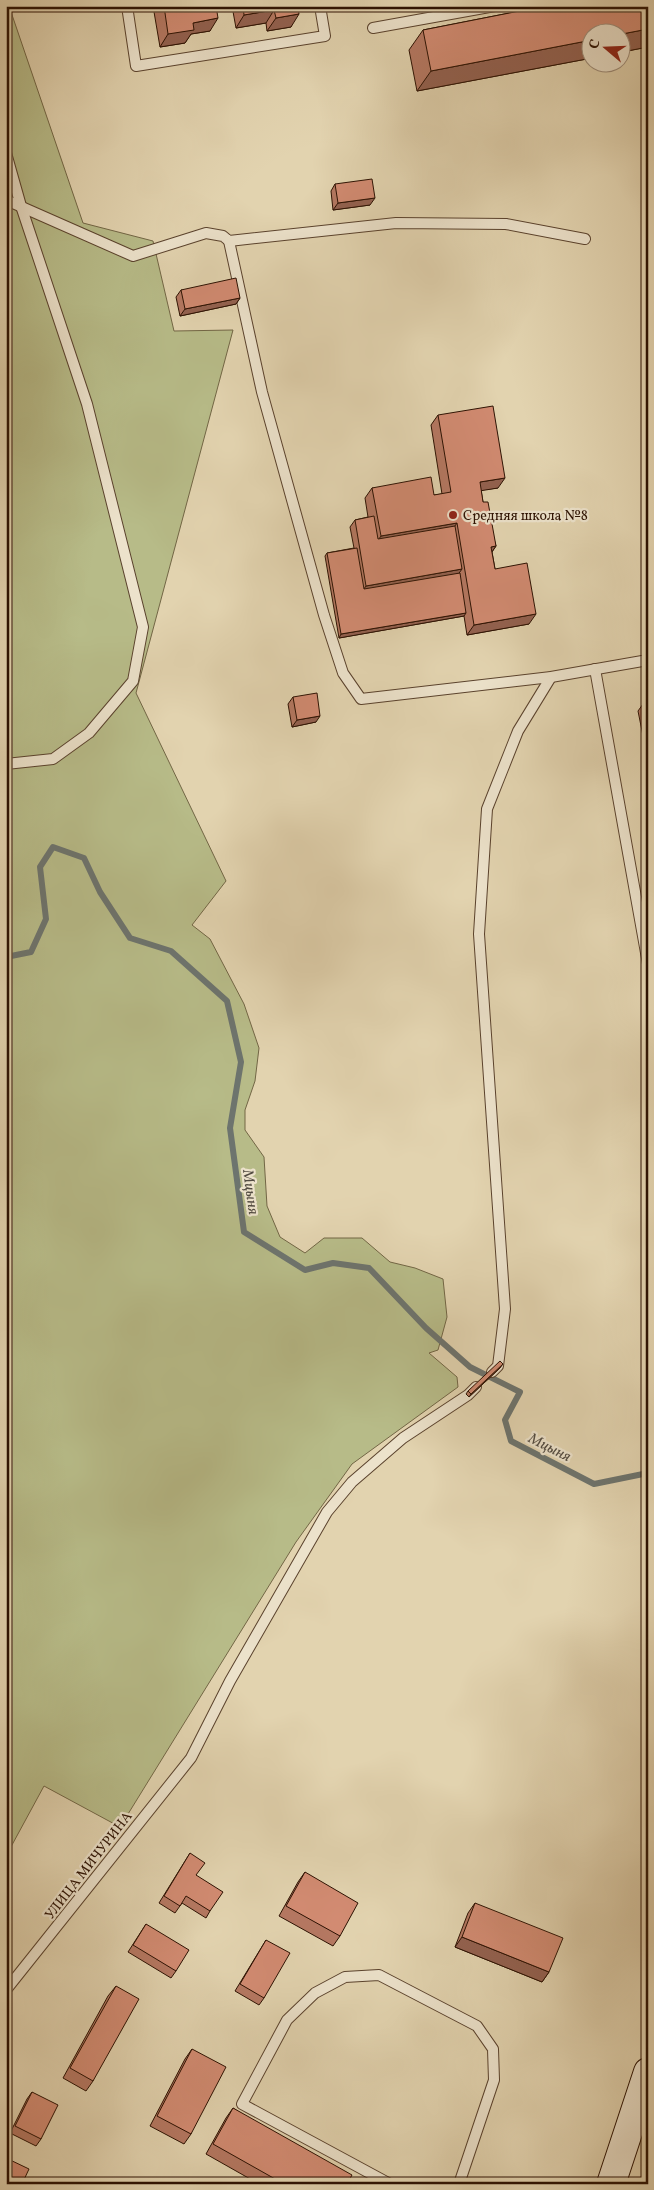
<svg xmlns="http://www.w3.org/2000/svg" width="654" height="2190" viewBox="0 0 654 2190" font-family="Vollkorn,serif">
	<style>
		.green { fill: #b7bb88; stroke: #726645 }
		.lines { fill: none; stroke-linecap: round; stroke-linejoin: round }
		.stream { stroke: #6d746e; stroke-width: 6 }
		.lane-casing { stroke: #5a422d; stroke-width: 12 }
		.secondary-casing { stroke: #2c1102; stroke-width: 30 }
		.lane { stroke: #ece2cb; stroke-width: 10 }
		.secondary { stroke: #ece2cb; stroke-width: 28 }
		.wall { fill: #b57862; stroke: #2c1102 }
		.shaded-wall { fill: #936150; stroke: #2c1102 }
		.building { fill: #d28b72; stroke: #2c1102 }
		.poi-dot { fill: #8f2418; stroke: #ece2cb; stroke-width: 2 }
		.labels { text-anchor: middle; stroke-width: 4.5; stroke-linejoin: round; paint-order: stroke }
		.poi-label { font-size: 14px; fill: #2c1102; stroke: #ece2cb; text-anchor: start }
		.street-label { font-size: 14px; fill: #2c1102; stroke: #ece2cb }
		.water-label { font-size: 15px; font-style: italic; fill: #524b41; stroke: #ece2cb }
	</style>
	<rect width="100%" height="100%" fill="#e2d3af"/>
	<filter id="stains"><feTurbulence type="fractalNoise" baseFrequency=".004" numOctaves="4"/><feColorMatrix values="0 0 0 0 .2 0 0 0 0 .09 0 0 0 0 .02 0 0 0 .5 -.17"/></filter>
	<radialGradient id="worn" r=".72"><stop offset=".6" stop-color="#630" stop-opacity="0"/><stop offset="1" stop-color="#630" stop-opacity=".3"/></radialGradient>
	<path class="green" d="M 6,6 L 9,6 L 83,223 L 153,241 L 174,331 L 233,330 L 136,693 L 226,881 L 192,925 L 210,939 L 244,1004 L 259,1048 L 255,1081 L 245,1110 L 245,1130 L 264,1157 L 267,1206 L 280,1237 L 305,1253 L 324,1238 L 362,1238 L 390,1262 L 415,1268 L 443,1279 L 447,1317 L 438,1350 L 429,1353 L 457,1377 L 458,1387 L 352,1464 L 296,1542 L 120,1827 L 44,1786 L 6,1856 Z"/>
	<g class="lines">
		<path class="stream" d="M 6,957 L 31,952 L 46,919 L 40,867 L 53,847 L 84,858 L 100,892 L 130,938 L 171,951 L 227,1001 L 241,1062 L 230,1128 L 244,1232 L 305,1270 L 333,1263 L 369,1268 L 426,1328 L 470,1367 L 520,1392 L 505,1420 L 511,1441 L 594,1484 L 648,1473"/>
		<defs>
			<g id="lane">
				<path d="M 127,6 L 136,66 L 325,36 L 320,6"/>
				<path d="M 373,28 L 495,6"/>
				<path d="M 6,153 L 21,206 L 87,404 L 143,627 L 133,681 L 89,733 L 53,759 L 6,764"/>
				<path d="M 6,200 L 133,256 L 206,233 L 223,236 L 229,241 L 396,223 L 506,224 L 585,239"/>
				<path d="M 229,241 L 262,392 L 324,615 L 343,673 L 361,699 L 551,677 L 648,660"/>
				<path d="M 595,669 L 648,964"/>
				<path d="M 492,1372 L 498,1366 L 505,1309 L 479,934 L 487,809 L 518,731 L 551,677"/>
				<path d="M 6,1990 L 191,1758 L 230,1681 L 327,1512 L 352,1482 L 403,1438 L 468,1395 L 476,1387"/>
				<path d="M 390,2184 L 242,2104 L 287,2020 L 315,1993 L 345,1977 L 379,1975 L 477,2026 L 493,2049 L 494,2080 L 459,2184"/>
			</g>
			<path id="secondary" d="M 611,2184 L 648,2072"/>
		</defs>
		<use href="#lane" class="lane-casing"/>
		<use href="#secondary" class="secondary-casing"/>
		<use href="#lane" class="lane"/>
		<use href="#secondary" class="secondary"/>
	</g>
	<g class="wall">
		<path d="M 153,6 L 216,6 L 210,31 L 191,34 L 185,43 L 160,47 Z"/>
		<path d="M 232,6 L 298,6 L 291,27 L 267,31 L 266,23 L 236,28 Z"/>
		<path d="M 545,6 L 648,6 L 648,47 L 622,52 L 622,32 L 592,32 L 592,58 L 417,91 L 409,50 L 423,30 Z"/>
		<path d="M 335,184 L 370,205 L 333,210 L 331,191 Z"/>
		<path d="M 181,290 L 240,298 L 236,304 L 180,316 L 176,297 Z"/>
		<path d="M 438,415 L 498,488 L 481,490 L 483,502 L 496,546 L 492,552 L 495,569 L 529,624 L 467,635 L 464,616 L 339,638 L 325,556 L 327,553 L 354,548 L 350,527 L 355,520 L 368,517 L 365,498 L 372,488 L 434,495 L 442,494 L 431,425 Z"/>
		<path d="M 293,697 L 316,722 L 292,727 L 288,704 Z"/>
		<path d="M 648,697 L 648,761 L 638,711 Z"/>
		<path d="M 500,1368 L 469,1397 L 466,1394 L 468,1391 Z"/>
		<path d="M 190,1853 L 196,1875 L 210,1911 L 206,1918 L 182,1903 L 175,1913 L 159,1903 Z"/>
		<path d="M 305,1872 L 340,1936 L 333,1946 L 279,1916 L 298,1882 Z"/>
		<path d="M 475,1903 L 549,1972 L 542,1982 L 455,1947 L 468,1913 Z"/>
		<path d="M 146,1924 L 176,1971 L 171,1978 L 128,1952 Z"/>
		<path d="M 266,1940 L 264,1998 L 259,2005 L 235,1991 Z"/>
		<path d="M 116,1986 L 93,2081 L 86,2091 L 63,2078 L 108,1996 Z"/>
		<path d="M 192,2049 L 191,2134 L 184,2144 L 150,2126 L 185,2059 Z"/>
		<path d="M 32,2092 L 41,2139 L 36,2146 L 10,2133 L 27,2099 Z"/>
		<path d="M 233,2108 L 347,2184 L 259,2184 L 206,2154 L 226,2118 Z"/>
	</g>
	<g class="shaded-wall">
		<path d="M 274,10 L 266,23 L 236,28 L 244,15 Z"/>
		<path d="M 299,14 L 291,27 L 267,31 L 276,18 Z"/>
		<path d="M 218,18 L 210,31 L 191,34 L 185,43 L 160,47 L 168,34 L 193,23 Z"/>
		<path d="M 648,29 L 648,47 L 622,52 L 622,34 Z"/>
		<path d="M 592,40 L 592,58 L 417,91 L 431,71 Z"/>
		<path d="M 375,198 L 370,205 L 333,210 L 338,203 Z"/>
		<path d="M 240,298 L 236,304 L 180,316 L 185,309 Z"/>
		<path d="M 505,478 L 498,488 L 473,492 L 480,482 Z"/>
		<path d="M 457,523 L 450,533 L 374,546 L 381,536 Z"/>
		<path d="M 496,546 L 489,556 L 491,547 Z"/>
		<path d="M 462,569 L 457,576 L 361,593 L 366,586 Z"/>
		<path d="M 466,613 L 464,616 L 339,638 L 341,634 Z"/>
		<path d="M 536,614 L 529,624 L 467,635 L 474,625 Z"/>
		<path d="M 320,716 L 316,722 L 292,727 L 297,720 Z"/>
		<path d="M 503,1364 L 500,1368 L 469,1397 L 471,1394 Z"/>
		<path d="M 462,1937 L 549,1972 L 542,1982 L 455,1947 Z"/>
	</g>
	<g class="building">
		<path d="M 164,6 L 216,6 L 218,18 L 193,23 L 194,30 L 168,34 Z"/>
		<path d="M 243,6 L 298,6 L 299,14 L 276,18 L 274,10 L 244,15 Z"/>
		<path d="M 545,6 L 648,6 L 648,29 L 622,34 L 622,32 L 592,32 L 592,40 L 431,71 L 423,30 Z"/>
		<path d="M 372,179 L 375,198 L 338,203 L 335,184 Z"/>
		<path d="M 236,278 L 240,298 L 185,309 L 181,290 Z"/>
		<path d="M 493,406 L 505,478 L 480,482 L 483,502 L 488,502 L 496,546 L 491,547 L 495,569 L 527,563 L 536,614 L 474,625 L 457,523 L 381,536 L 372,488 L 431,477 L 434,495 L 451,492 L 438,415 Z"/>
		<path d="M 374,516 L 378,539 L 455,526 L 462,569 L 366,586 L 355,520 Z"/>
		<path d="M 357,548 L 364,589 L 460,573 L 466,613 L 341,634 L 327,553 Z"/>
		<path d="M 317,693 L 320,716 L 297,720 L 293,697 Z"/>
		<path d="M 500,1361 L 503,1364 L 471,1394 L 468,1391 Z"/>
		<path d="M 190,1853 L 205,1863 L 196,1875 L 223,1892 L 210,1911 L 186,1896 L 180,1906 L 164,1896 Z"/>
		<path d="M 305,1872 L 358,1903 L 340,1936 L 286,1906 Z"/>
		<path d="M 475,1903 L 563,1938 L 549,1972 L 462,1937 Z"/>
		<path d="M 146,1924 L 189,1950 L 176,1971 L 133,1945 Z"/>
		<path d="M 266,1940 L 290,1953 L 264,1998 L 240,1984 Z"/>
		<path d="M 116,1986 L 139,1999 L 93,2081 L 70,2068 Z"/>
		<path d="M 192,2049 L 226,2067 L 191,2134 L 157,2116 Z"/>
		<path d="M 32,2092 L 58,2105 L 41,2139 L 15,2126 Z"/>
		<path d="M 233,2108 L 352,2175 L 347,2184 L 284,2184 L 213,2144 Z"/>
		<path d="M 6,2158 L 29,2169 L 22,2184 L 6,2184 Z"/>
	</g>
	<circle class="poi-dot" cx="453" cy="515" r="5"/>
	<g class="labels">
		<g class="poi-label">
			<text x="463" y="520">Средняя школа №8</text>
		</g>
		<g class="street-label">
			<text transform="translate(88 1865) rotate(-52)" y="5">УЛИЦА МИЧУРИНА</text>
		</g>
		<g class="water-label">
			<text transform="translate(251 1192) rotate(82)" y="5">Мцыня</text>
			<text transform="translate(550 1447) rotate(27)" y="5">Мцыня</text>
		</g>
	</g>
	<rect width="654" height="2190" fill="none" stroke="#e2d3af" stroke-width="25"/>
	<rect x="8" y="8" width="639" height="2175" fill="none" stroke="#2c1102" stroke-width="2.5"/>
	<rect x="12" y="12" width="629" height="2165" fill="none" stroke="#2c1102"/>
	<g transform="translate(606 48) rotate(289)"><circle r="24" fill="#ece2cb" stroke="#9f8e7b"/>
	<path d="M0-4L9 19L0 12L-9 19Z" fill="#8f2418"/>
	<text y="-8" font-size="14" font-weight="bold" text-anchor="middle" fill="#2c1102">С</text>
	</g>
	<rect width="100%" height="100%" filter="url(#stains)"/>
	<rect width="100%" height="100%" fill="url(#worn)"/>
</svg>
